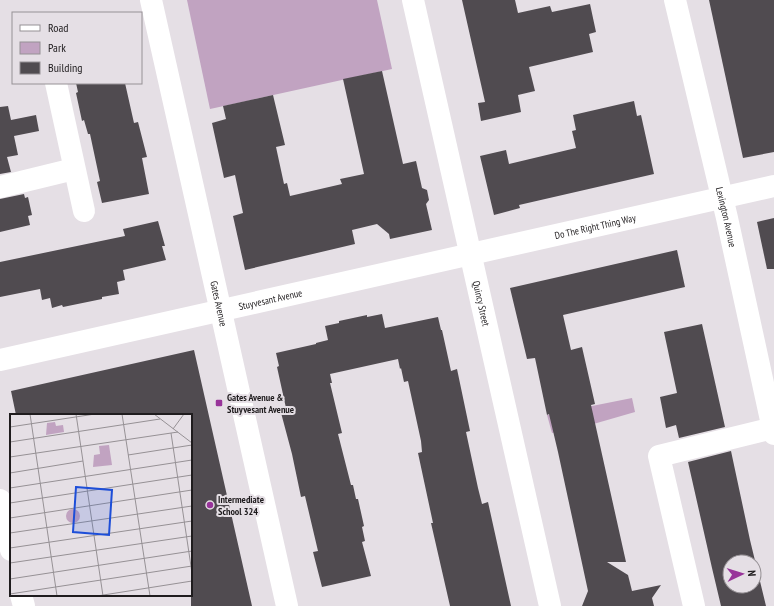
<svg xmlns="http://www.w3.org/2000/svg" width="774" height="606" viewBox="0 0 774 606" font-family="'PT Sans Narrow',sans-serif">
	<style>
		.green { fill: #c1a3c1 }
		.building { fill: #504b50; fill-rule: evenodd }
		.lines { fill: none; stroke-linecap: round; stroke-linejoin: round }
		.minor { stroke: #fff; stroke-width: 22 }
		.poi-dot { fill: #98349a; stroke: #e5dfe5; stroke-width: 1.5 }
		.labels { text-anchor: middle; stroke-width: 4; stroke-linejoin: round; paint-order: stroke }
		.street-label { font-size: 10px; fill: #1f1c1e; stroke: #e5dfe5 }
		.poi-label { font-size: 10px; font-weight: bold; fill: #1f1c1e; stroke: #e5dfe5; text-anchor: start }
		.inset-road { fill: none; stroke: #969195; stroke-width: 1 }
		.view { fill: #1d4ed8; fill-opacity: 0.15; stroke: #1d4ed8; stroke-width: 2 }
		.inset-edge { fill: none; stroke: #1f1c1e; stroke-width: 2 }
	</style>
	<rect width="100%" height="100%" fill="#e5dfe5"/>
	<g class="green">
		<path d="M 187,0 L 377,0 L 392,69 L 210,109 Z"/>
		<path d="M 632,398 L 635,412 L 590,425 L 552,433 L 547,415 Z"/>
	</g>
	<g class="building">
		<path d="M 462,0 L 515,0 L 518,13 L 550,6 L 552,12 L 590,4 L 596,32 L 589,34 L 593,52 L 529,67 L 535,91 L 518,95 L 521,112 L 481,121 L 478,103 L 485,102 Z"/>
		<path d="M 709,0 L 774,0 L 774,152 L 743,158 Z"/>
		<path d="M 382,71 L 403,164 L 416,161 L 422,188 L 427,190 L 429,200 L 426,204 L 432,230 L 390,239 L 389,234 L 377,224 L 352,230 L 355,244 L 245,270 L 233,216 L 243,213 L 235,175 L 224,178 L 212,123 L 226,119 L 223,106 L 273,95 L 285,145 L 276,147 L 284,184 L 287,183 L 290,196 L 342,184 L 340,179 L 364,174 L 343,79 Z"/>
		<path d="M 76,83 L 125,83 L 134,123 L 138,122 L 147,157 L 142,158 L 149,194 L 102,203 L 97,182 L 100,181 L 90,134 L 88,134 L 84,120 L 82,121 L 76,93 L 78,92 Z"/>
		<path d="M 634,101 L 637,116 L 641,115 L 654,174 L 519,205 L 520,208 L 494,215 L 480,156 L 506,150 L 509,164 L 576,148 L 572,131 L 576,130 L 573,115 Z"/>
		<path d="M 8,106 L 11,120 L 36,115 L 39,131 L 14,136 L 18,155 L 7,157 L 11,172 L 0,174 L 0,107 Z"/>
		<path d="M 24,194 L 25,198 L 28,197 L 32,215 L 28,216 L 30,225 L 0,232 L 0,199 Z"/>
		<path d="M 774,218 L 774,269 L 767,269 L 757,222 Z"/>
		<path d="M 158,221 L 165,246 L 162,246 L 166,260 L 123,270 L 125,280 L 117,282 L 119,294 L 102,297 L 102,299 L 63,307 L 62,305 L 52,308 L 50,298 L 42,300 L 40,289 L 0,297 L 0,262 L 125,236 L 123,229 Z"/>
		<path d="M 677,250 L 685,287 L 563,315 L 571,350 L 582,347 L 595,404 L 591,405 L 626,562 L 607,562 L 628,575 L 632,591 L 661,585 L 652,598 L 654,606 L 582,606 L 588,591 L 558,452 L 549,414 L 547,415 L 535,358 L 527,359 L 510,288 Z"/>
		<path d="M 382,314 L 385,328 L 438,317 L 441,330 L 442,330 L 451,371 L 457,369 L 470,431 L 466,432 L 478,488 L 482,504 L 488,502 L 511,606 L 450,606 L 431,523 L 433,523 L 418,453 L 422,452 L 421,441 L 408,381 L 404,382 L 401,368 L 400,369 L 398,359 L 330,374 L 332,383 L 330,383 L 342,433 L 338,434 L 351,485 L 353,485 L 356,499 L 358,499 L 364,526 L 362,527 L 365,541 L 362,542 L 371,576 L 322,587 L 313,552 L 318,551 L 305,496 L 301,497 L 292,454 L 280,409 L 286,408 L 277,367 L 279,366 L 276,353 L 316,344 L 316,343 L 328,340 L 325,326 L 339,323 L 339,321 L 367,315 L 367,317 Z"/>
		<path d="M 702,324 L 725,427 L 679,438 L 676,425 L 666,428 L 660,397 L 677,393 L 664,332 Z"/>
		<path d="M 194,350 L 252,606 L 191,606 L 191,415 L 16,415 L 11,391 Z"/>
		<path d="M 731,451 L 750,540 L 766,606 L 721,606 L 712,568 L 688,462 ZM 730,562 L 754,562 L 754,586 L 730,586 Z"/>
	</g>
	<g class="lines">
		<g class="minor">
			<path id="s1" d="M 151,0 L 287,606"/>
			<path id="s2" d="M 413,0 L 550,606"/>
			<path id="s3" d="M 675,0 L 727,218 L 774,434"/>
			<path d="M 56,83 L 84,211"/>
			<path d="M 0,187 L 74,169"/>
			<path id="s4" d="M 0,360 L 774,186"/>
			<path d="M 0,500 L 11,550"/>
			<path d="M 21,595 L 24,606"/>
			<path d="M 694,606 L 659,456 L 773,428"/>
		</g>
	</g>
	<g class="poi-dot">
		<rect x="215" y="399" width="8" height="8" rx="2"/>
		<circle cx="210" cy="505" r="4"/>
	</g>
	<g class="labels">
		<g class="street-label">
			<text dy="4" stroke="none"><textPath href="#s3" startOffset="223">Lexington Avenue</textPath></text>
			<text dy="4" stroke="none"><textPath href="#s4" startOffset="610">Do The Right Thing Way</textPath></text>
			<text dy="4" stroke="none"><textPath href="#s4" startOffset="277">Stuyvesant Avenue</textPath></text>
			<text dy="4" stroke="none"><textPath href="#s1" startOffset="311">Gates Avenue</textPath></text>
			<text dy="4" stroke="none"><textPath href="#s2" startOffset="311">Quincy Street</textPath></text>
		</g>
		<g class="poi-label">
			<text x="227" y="401">Gates Avenue &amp;<tspan x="227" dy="12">Stuyvesant Avenue</tspan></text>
			<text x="218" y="503">Intermediate<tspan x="218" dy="12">School 324</tspan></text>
		</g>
	</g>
	<g transform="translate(10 414)">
		<rect width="182" height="182" fill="#e5dfe5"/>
		<path d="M 45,8 L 46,12 L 53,11 L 54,18 L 36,21 L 37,9 ZM 99,31 L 102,51 L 83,53 L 84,41 L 90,40 L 89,32 ZM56 102a7 7 0 1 1 14 0a7 7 0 1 1-14 0Z" fill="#c1a3c1"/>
		<path class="inset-road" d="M 20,0 L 47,182M 66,0 L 93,182M 112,0 L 140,182M 144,0 L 182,29M 0,13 L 85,0M 163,15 L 174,0M 161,19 L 182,159M 0,28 L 150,5M 118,41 L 182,31M 0,43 L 168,18M 0,59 L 73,47M 0,74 L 182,46M 0,89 L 182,61M 0,104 L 182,76M 0,119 L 182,92M 0,134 L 182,107M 0,149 L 182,122M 0,165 L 182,137M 0,180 L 182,152M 87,182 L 182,167"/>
		<path class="view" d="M 66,73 L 102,76 L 99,121 L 63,118 Z"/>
		<rect width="182" height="182" class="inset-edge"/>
	</g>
	<rect x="12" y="12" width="130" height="72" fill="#e5dfe5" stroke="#969195"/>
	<rect x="20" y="25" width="20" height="6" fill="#ffffff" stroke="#969195"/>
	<text x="48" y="32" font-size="12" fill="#1f1c1e">Road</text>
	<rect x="20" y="42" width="20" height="12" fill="#c1a3c1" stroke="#969195"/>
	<text x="48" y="52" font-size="12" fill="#1f1c1e">Park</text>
	<rect x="20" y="62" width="20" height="12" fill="#504b50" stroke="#969195"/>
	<text x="48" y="72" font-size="12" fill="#1f1c1e">Building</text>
	<g transform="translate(742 574) rotate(86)"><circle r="19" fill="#e5dfe5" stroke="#969195"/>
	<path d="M0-3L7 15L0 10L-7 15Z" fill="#98349a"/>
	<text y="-6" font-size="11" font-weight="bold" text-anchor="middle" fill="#1f1c1e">N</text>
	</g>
</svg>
